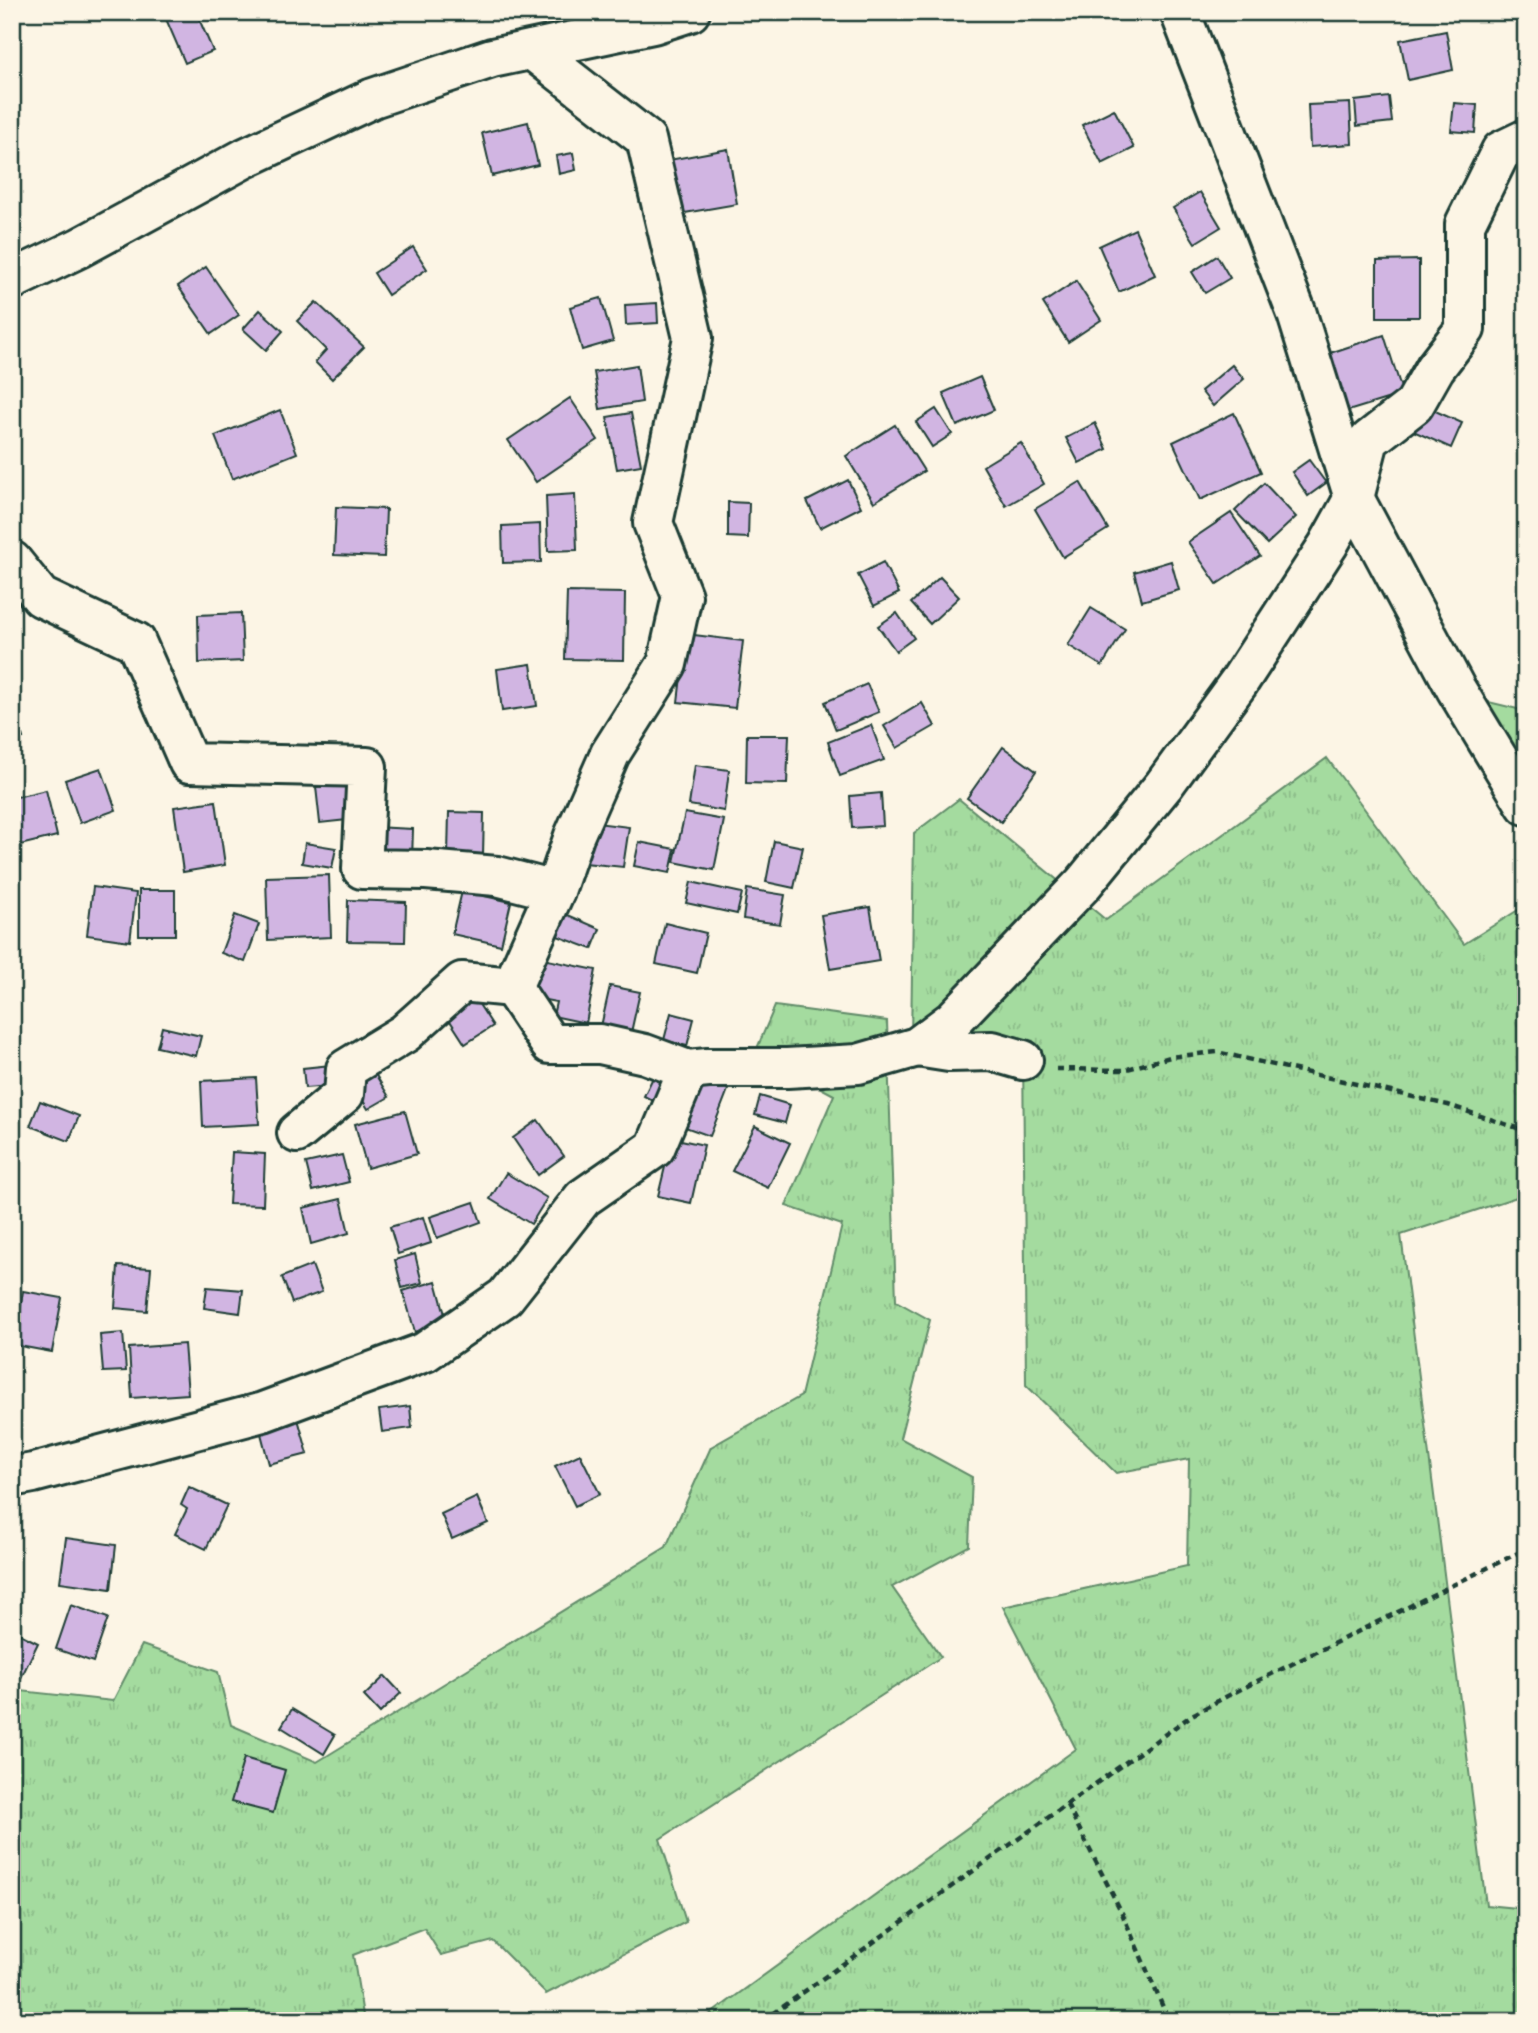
<svg xmlns="http://www.w3.org/2000/svg" width="1538" height="2033" viewBox="0 0 1538 2033" font-family="'Architects Daughter',sans-serif">
	<style>
		.grass { fill: url(#grass-tufts); stroke: #628c6a; stroke-width: 2 }
		.building { fill: #d1b5e2; stroke: #1f3d34; stroke-width: 2 }
		.lines { fill: none; stroke-linecap: round; stroke-linejoin: round }
		.minor-casing { stroke: #1f3d34; stroke-width: 44 }
		.path { stroke: #1f3d34; stroke-width: 4.5; stroke-dasharray: 7 5; stroke-linecap: butt }
		.minor { stroke: #fcf5e5; stroke-width: 38 }
	</style>
	<defs>
		<pattern id="grass-tufts" width="24" height="20" patternUnits="userSpaceOnUse" patternTransform="scale(1.75)"><rect width="24" height="20" fill="#a4db9f"/><path d="M3 7l-1-3M5 7V3M7 7l1-3M15 17l-1-3M17 17v-4M19 17l1-3" fill="none" stroke="#8dbd8a"/></pattern>
	</defs>
	<rect width="100%" height="100%" fill="#fcf5e5"/>
	<filter id="ink" filterUnits="userSpaceOnUse"><feTurbulence type="fractalNoise" baseFrequency=".0143" numOctaves="2"/><feDisplacementMap in="SourceGraphic" scale="14" xChannelSelector="R" yChannelSelector="G"/><feConvolveMatrix kernelMatrix="1 2 1 2 8 2 1 2 1" color-interpolation-filters="sRGB"/></filter>
	<g filter="url(#ink)">
		<g class="grass">
			<path d="M 1472,698 L 1526,711 L 1526,786 Z"/>
			<path d="M 1327,758 L 1464,944 L 1526,905 L 1526,1194 L 1401,1235 L 1486,1905 L 1526,1909 L 1526,2021 L 701,2021 L 1076,1749 L 1003,1607 L 1187,1566 L 1189,1459 L 1116,1473 L 1026,1385 L 1023,1048 L 911,1042 L 914,833 L 959,799 L 1106,920 Z"/>
			<path d="M 775,1006 L 887,1021 L 896,1301 L 930,1320 L 900,1438 L 972,1477 L 969,1546 L 892,1587 L 941,1657 L 660,1839 L 686,1922 L 546,1994 L 493,1941 L 441,1955 L 424,1928 L 353,1955 L 364,2021 L 12,2021 L 12,1690 L 113,1701 L 142,1645 L 218,1672 L 231,1725 L 317,1762 L 666,1547 L 711,1447 L 801,1396 L 842,1225 L 786,1206 L 834,1095 L 755,1053 Z"/>
		</g>
		<g class="building">
			<path d="M 163,12 L 196,12 L 213,51 L 185,63 Z"/>
			<path d="M 1446,31 L 1453,70 L 1408,80 L 1400,40 Z"/>
			<path d="M 1389,97 L 1392,122 L 1357,126 L 1355,101 Z"/>
			<path d="M 1350,103 L 1352,144 L 1310,147 L 1308,105 Z"/>
			<path d="M 1454,103 L 1477,105 L 1475,133 L 1451,131 Z"/>
			<path d="M 1114,109 L 1134,148 L 1102,164 L 1082,125 Z"/>
			<path d="M 528,122 L 538,165 L 492,176 L 482,133 Z"/>
			<path d="M 728,149 L 737,204 L 673,215 L 664,161 Z"/>
			<path d="M 573,153 L 576,170 L 559,174 L 556,156 Z"/>
			<path d="M 1200,192 L 1221,227 L 1195,243 L 1173,208 Z"/>
			<path d="M 1135,229 L 1155,275 L 1119,292 L 1099,246 Z"/>
			<path d="M 413,247 L 427,269 L 388,295 L 374,273 Z"/>
			<path d="M 1217,256 L 1230,278 L 1205,293 L 1192,272 Z"/>
			<path d="M 1419,260 L 1419,317 L 1377,317 L 1377,261 Z"/>
			<path d="M 206,267 L 239,315 L 211,334 L 178,286 Z"/>
			<path d="M 1076,281 L 1101,320 L 1068,342 L 1043,303 Z"/>
			<path d="M 601,298 L 613,341 L 582,350 L 570,307 Z"/>
			<path d="M 316,302 L 364,347 L 332,379 L 315,362 L 326,350 L 297,321 Z"/>
			<path d="M 657,303 L 658,323 L 626,325 L 625,305 Z"/>
			<path d="M 260,310 L 283,331 L 266,350 L 243,329 Z"/>
			<path d="M 1384,335 L 1403,394 L 1348,411 L 1330,353 Z"/>
			<path d="M 637,365 L 642,402 L 600,409 L 594,372 Z"/>
			<path d="M 1232,365 L 1244,379 L 1213,406 L 1201,391 Z"/>
			<path d="M 980,377 L 994,410 L 957,426 L 943,393 Z"/>
			<path d="M 570,398 L 598,440 L 536,482 L 508,440 Z"/>
			<path d="M 1422,405 L 1462,423 L 1451,448 L 1411,430 Z"/>
			<path d="M 936,409 L 952,434 L 932,447 L 916,422 Z"/>
			<path d="M 280,410 L 297,453 L 232,479 L 215,436 Z"/>
			<path d="M 631,413 L 641,465 L 617,469 L 607,417 Z"/>
			<path d="M 1234,413 L 1261,472 L 1200,500 L 1173,442 Z"/>
			<path d="M 1095,423 L 1107,449 L 1079,463 L 1066,438 Z"/>
			<path d="M 895,425 L 924,471 L 874,502 L 846,456 Z"/>
			<path d="M 1021,443 L 1044,484 L 1006,506 L 983,466 Z"/>
			<path d="M 1309,460 L 1326,483 L 1308,496 L 1292,472 Z"/>
			<path d="M 848,480 L 861,507 L 820,528 L 807,501 Z"/>
			<path d="M 1080,482 L 1108,529 L 1063,557 L 1035,509 Z"/>
			<path d="M 1264,483 L 1296,517 L 1267,544 L 1235,511 Z"/>
			<path d="M 575,494 L 577,550 L 548,551 L 546,496 Z"/>
			<path d="M 728,502 L 749,503 L 748,538 L 728,537 Z"/>
			<path d="M 336,507 L 386,509 L 384,557 L 334,555 Z"/>
			<path d="M 1231,513 L 1260,556 L 1217,584 L 1188,542 Z"/>
			<path d="M 540,524 L 541,562 L 503,563 L 502,526 Z"/>
			<path d="M 1171,561 L 1179,590 L 1142,601 L 1134,572 Z"/>
			<path d="M 883,562 L 899,593 L 874,606 L 858,575 Z"/>
			<path d="M 940,577 L 959,597 L 930,624 L 911,603 Z"/>
			<path d="M 567,592 L 625,593 L 624,660 L 565,659 Z"/>
			<path d="M 1091,608 L 1125,629 L 1102,666 L 1068,645 Z"/>
			<path d="M 241,613 L 243,661 L 199,663 L 198,615 Z"/>
			<path d="M 897,613 L 914,638 L 896,651 L 878,626 Z"/>
			<path d="M 686,634 L 743,641 L 735,708 L 678,702 Z"/>
			<path d="M 531,664 L 537,706 L 502,711 L 497,669 Z"/>
			<path d="M 867,684 L 879,712 L 836,730 L 825,702 Z"/>
			<path d="M 12,700 L 23,738 L 12,741 Z"/>
			<path d="M 922,703 L 935,726 L 897,748 L 884,726 Z"/>
			<path d="M 871,725 L 884,760 L 840,776 L 828,742 Z"/>
			<path d="M 747,735 L 789,735 L 787,784 L 746,783 Z"/>
			<path d="M 1003,747 L 1036,771 L 1001,822 L 967,798 Z"/>
			<path d="M 695,765 L 729,770 L 724,811 L 689,805 Z"/>
			<path d="M 101,768 L 116,810 L 80,823 L 65,780 Z"/>
			<path d="M 352,783 L 356,819 L 320,823 L 316,787 Z"/>
			<path d="M 46,790 L 57,836 L 12,847 L 12,798 Z"/>
			<path d="M 881,793 L 883,826 L 852,828 L 850,796 Z"/>
			<path d="M 216,801 L 225,865 L 183,872 L 174,807 Z"/>
			<path d="M 449,812 L 484,813 L 483,855 L 448,855 Z"/>
			<path d="M 685,813 L 724,820 L 714,870 L 674,862 Z"/>
			<path d="M 581,821 L 629,827 L 623,867 L 575,862 Z"/>
			<path d="M 373,827 L 413,829 L 412,860 L 371,858 Z"/>
			<path d="M 774,841 L 803,847 L 794,888 L 766,882 Z"/>
			<path d="M 639,842 L 675,849 L 670,873 L 634,866 Z"/>
			<path d="M 305,843 L 336,848 L 332,868 L 302,863 Z"/>
			<path d="M 329,875 L 331,937 L 268,940 L 266,877 Z"/>
			<path d="M 691,882 L 742,893 L 737,914 L 686,903 Z"/>
			<path d="M 93,887 L 136,893 L 130,941 L 87,935 Z"/>
			<path d="M 747,889 L 785,895 L 780,924 L 743,919 Z"/>
			<rect x="139" y="890" width="36" height="45"/>
			<path d="M 462,891 L 511,902 L 501,945 L 452,934 Z"/>
			<path d="M 348,900 L 406,902 L 405,942 L 347,941 Z"/>
			<path d="M 870,907 L 879,961 L 830,969 L 821,915 Z"/>
			<path d="M 561,912 L 600,929 L 592,949 L 552,934 Z"/>
			<path d="M 235,915 L 259,924 L 245,962 L 221,953 Z"/>
			<path d="M 665,923 L 706,933 L 697,973 L 656,964 Z"/>
			<path d="M 533,957 L 596,970 L 586,1023 L 553,1016 L 556,1002 L 525,996 Z"/>
			<path d="M 610,986 L 640,992 L 630,1037 L 600,1031 Z"/>
			<path d="M 473,995 L 493,1026 L 465,1044 L 445,1013 Z"/>
			<path d="M 671,1013 L 694,1019 L 687,1046 L 664,1040 Z"/>
			<path d="M 162,1027 L 201,1036 L 196,1056 L 157,1047 Z"/>
			<path d="M 340,1064 L 342,1085 L 305,1088 L 303,1068 Z"/>
			<path d="M 371,1067 L 389,1097 L 368,1109 L 350,1079 Z"/>
			<path d="M 658,1067 L 679,1077 L 665,1107 L 644,1096 Z"/>
			<path d="M 693,1073 L 729,1087 L 710,1136 L 674,1123 Z"/>
			<path d="M 256,1078 L 259,1124 L 203,1127 L 201,1081 Z"/>
			<path d="M 760,1096 L 790,1105 L 785,1123 L 755,1115 Z"/>
			<path d="M 40,1101 L 79,1116 L 69,1141 L 30,1126 Z"/>
			<path d="M 405,1111 L 417,1154 L 367,1168 L 355,1124 Z"/>
			<path d="M 538,1120 L 564,1156 L 538,1175 L 513,1138 Z"/>
			<path d="M 755,1126 L 790,1143 L 768,1188 L 732,1171 Z"/>
			<path d="M 672,1138 L 704,1145 L 691,1203 L 658,1196 Z"/>
			<path d="M 232,1152 L 265,1154 L 263,1205 L 229,1204 Z"/>
			<path d="M 342,1155 L 349,1182 L 313,1191 L 306,1163 Z"/>
			<path d="M 506,1173 L 547,1198 L 531,1224 L 490,1199 Z"/>
			<path d="M 341,1199 L 349,1233 L 311,1244 L 303,1208 Z"/>
			<path d="M 474,1202 L 481,1222 L 437,1238 L 430,1217 Z"/>
			<path d="M 423,1217 L 431,1243 L 398,1254 L 390,1227 Z"/>
			<path d="M 415,1254 L 422,1283 L 402,1288 L 395,1260 Z"/>
			<path d="M 312,1265 L 322,1292 L 292,1303 L 282,1277 Z"/>
			<path d="M 118,1266 L 151,1268 L 147,1311 L 115,1308 Z"/>
			<path d="M 436,1281 L 447,1322 L 415,1332 L 403,1291 Z"/>
			<path d="M 207,1287 L 243,1290 L 240,1313 L 204,1308 Z"/>
			<path d="M 23,1291 L 62,1298 L 52,1352 L 14,1345 Z"/>
			<path d="M 123,1333 L 126,1371 L 103,1372 L 100,1335 Z"/>
			<path d="M 184,1344 L 188,1394 L 132,1398 L 129,1348 Z"/>
			<path d="M 410,1406 L 412,1428 L 382,1432 L 379,1410 Z"/>
			<path d="M 296,1412 L 308,1454 L 269,1464 L 258,1422 Z"/>
			<path d="M 580,1454 L 600,1494 L 575,1506 L 555,1466 Z"/>
			<path d="M 189,1487 L 227,1505 L 206,1549 L 175,1534 L 187,1509 L 181,1505 Z"/>
			<path d="M 477,1497 L 488,1523 L 452,1539 L 441,1514 Z"/>
			<path d="M 66,1538 L 116,1545 L 111,1589 L 60,1582 Z"/>
			<path d="M 71,1605 L 108,1618 L 93,1662 L 56,1649 Z"/>
			<path d="M 12,1630 L 38,1643 L 19,1682 L 12,1679 Z"/>
			<path d="M 385,1676 L 401,1693 L 380,1713 L 364,1696 Z"/>
			<path d="M 292,1709 L 335,1735 L 324,1754 L 281,1727 Z"/>
			<path d="M 244,1758 L 285,1770 L 273,1813 L 231,1802 Z"/>
		</g>
		<g class="lines">
			<defs>
				<g id="minor">
					<path d="M 1180,12 L 1297,314 L 1354,498 L 1456,689 L 1526,805"/>
					<path d="M 12,280 L 79,248 L 245,158 L 373,98 L 492,58 L 653,24 L 690,12"/>
					<path d="M 12,561 L 41,597 L 136,642 L 189,763 L 367,767 L 362,869 L 426,870 L 497,876 L 555,891"/>
					<path d="M 512,987 L 550,1044 L 600,1044 L 645,1054 L 688,1070 L 708,1068 L 787,1068 L 858,1064 L 917,1047 L 953,1020 L 1083,884 L 1164,785 L 1239,682 L 1328,545 L 1354,498 L 1369,440 L 1414,405 L 1435,368 L 1465,329 L 1465,224 L 1501,151 L 1526,139"/>
					<path d="M 917,1047 L 949,1052 L 992,1051 L 1023,1060"/>
					<path d="M 297,1133 L 344,1094 L 346,1069 L 405,1033 L 462,982 L 512,987 L 555,891 L 574,836 L 610,754 L 667,664 L 682,596 L 653,523 L 693,338 L 646,139 L 532,50"/>
					<path d="M 12,1477 L 33,1473 L 263,1412 L 425,1352 L 505,1297 L 583,1198 L 655,1148 L 688,1070"/>
				</g>
			</defs>
			<use href="#minor" class="minor-casing"/>
			<g class="path">
				<path d="M 1056,1069 L 1124,1070 L 1170,1057 L 1217,1052 L 1448,1105 L 1526,1131"/>
				<path d="M 1067,1805 L 1122,1913 L 1169,2021"/>
				<path d="M 763,2021 L 1192,1715 L 1231,1694 L 1526,1549"/>
			</g>
			<use href="#minor" class="minor"/>
		</g>
	</g>
	<rect width="1538" height="2033" fill="none" stroke="#fcf5e5" stroke-width="42"/>
	<rect x="21" y="21" width="1496" height="1991" fill="none" stroke="#1f3d34" stroke-width="2.5" filter="url(#ink)"/>
</svg>
